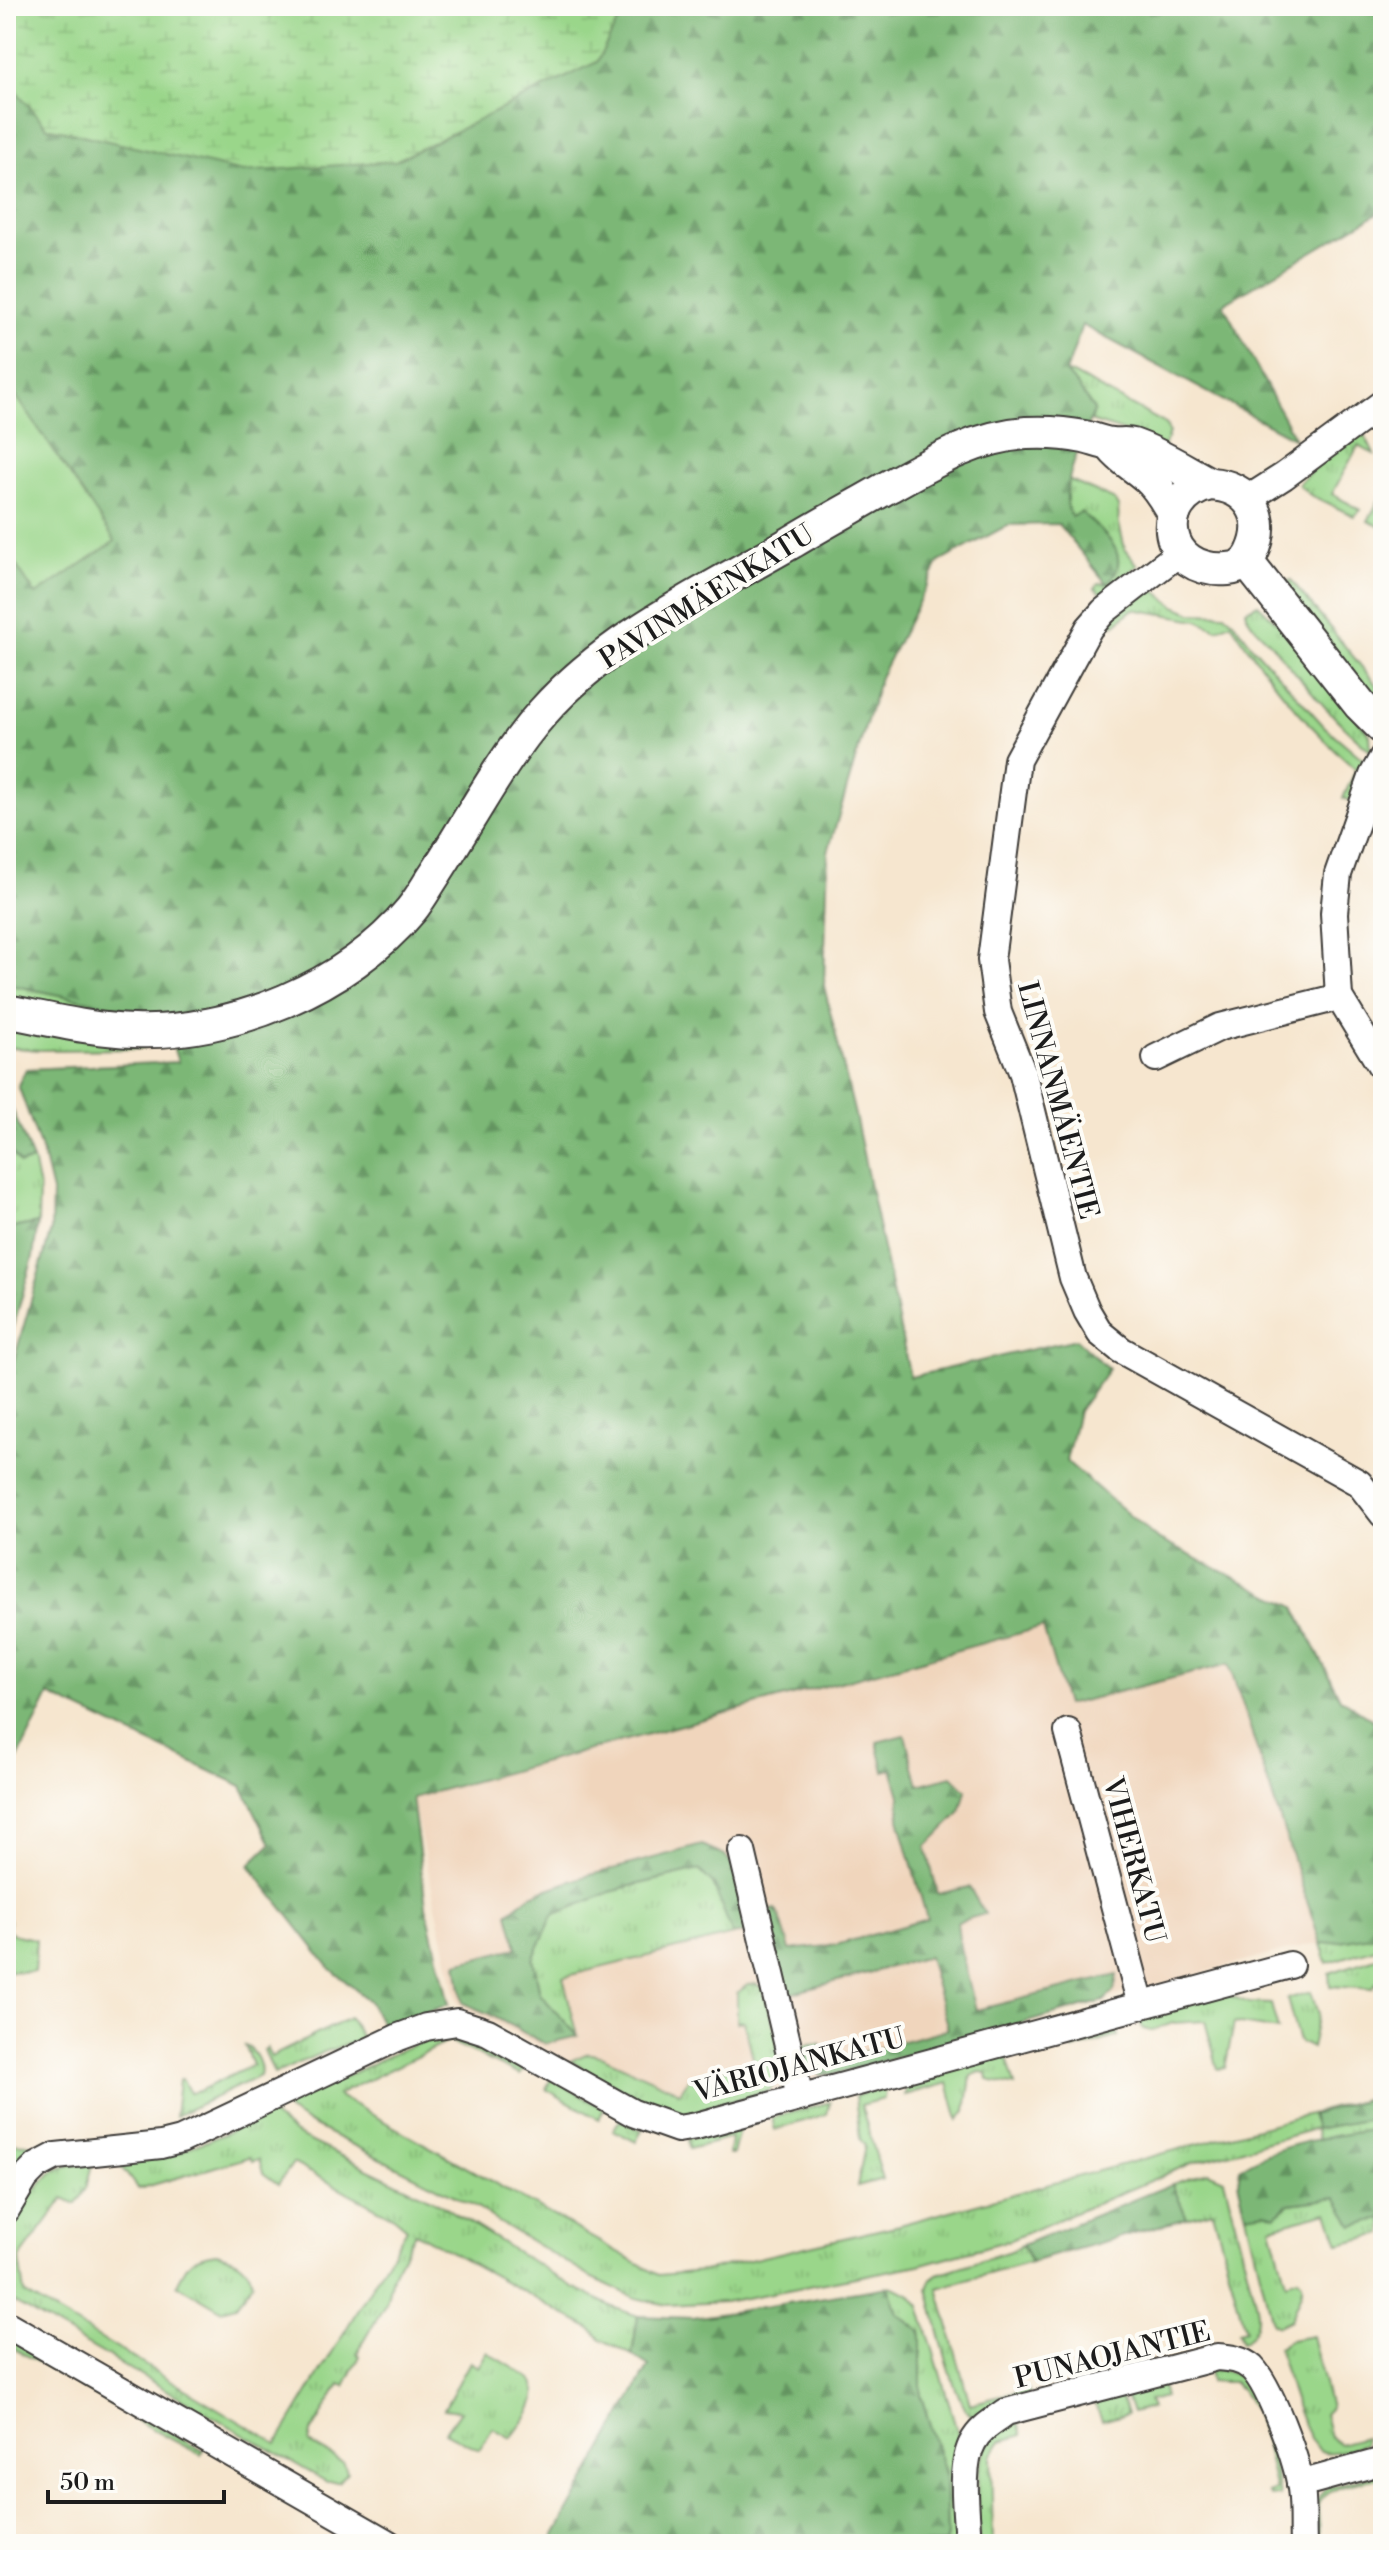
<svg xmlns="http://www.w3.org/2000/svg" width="1389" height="2550" viewBox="0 0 1389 2550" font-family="'Libre Bodoni',serif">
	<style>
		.built { fill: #f0d5bc }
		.grass { fill: url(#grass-tufts); stroke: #5b7953; stroke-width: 2 }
		.forest { fill: url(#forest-firs); stroke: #4c6a49; stroke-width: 2 }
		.wetland { fill: url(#wetland-marsh); stroke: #5b7953; stroke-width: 2 }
		.garden { fill: #9ad68a; stroke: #5b7953; stroke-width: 2 }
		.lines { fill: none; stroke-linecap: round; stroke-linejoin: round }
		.minor-casing { stroke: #3d3a37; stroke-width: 30 }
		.tertiary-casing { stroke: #3d3a37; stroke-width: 36 }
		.minor { stroke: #fff; stroke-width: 26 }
		.tertiary { stroke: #fff; stroke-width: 32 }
		.labels { text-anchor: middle; stroke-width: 8; stroke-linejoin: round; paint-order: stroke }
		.street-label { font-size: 28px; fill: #1c1c1c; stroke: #fdfcf7 }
	</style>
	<defs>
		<pattern id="grass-tufts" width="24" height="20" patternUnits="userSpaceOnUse" patternTransform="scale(2)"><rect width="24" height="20" fill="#9ad68a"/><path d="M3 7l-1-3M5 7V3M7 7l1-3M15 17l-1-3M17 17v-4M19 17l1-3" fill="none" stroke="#84b776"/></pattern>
		<pattern id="forest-firs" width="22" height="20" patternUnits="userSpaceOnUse" patternTransform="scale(2)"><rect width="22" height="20" fill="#7bb776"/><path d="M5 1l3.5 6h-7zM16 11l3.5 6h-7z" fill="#649460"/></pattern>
		<pattern id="wetland-marsh" width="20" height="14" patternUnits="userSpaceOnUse" patternTransform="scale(2)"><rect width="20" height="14" fill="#9ad68a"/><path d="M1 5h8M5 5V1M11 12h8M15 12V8" fill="none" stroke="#84b776"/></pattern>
	</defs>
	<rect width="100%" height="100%" fill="#fdfcf7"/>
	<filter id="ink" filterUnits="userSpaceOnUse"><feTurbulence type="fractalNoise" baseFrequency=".0125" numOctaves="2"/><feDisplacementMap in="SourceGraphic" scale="16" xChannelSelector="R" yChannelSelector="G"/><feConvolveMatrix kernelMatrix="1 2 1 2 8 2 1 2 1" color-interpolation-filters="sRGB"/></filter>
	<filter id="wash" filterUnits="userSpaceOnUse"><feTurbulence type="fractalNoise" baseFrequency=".006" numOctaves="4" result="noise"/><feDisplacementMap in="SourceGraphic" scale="32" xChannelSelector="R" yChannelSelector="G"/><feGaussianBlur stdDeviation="1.8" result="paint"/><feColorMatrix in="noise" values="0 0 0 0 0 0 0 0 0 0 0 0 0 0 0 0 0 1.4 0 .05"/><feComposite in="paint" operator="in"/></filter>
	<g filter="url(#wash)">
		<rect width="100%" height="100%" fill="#f6e6cf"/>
		<path class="built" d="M 1043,1626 L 1066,1705 L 1229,1664 L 1321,1944 L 1304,1946 L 1104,1999 L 685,2114 L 666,2113 L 458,2004 L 412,1798 Z"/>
		<g class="grass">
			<path d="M 1066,373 L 1073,374 L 1166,424 L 1169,432 L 1164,448 L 1135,435 L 1090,421 L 1094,410 Z"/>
			<path d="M 1359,434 L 1365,436 L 1374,454 L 1358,446 L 1332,494 L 1361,510 L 1354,516 L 1310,495 L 1298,484 L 1317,465 Z"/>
			<path d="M 1068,480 L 1113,499 L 1118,506 L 1119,524 L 1125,549 L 1138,565 L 1103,594 L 1095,588 L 1099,583 L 1107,584 L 1066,509 Z"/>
			<path d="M 1383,492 L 1383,510 L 1380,516 L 1383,517 L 1383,528 L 1368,521 Z"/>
			<path d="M 1291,580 L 1383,693 L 1383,709 L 1307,618 L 1285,582 Z"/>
			<path d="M 1152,588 L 1175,606 L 1192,613 L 1225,614 L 1234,622 L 1253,647 L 1325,727 L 1365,761 L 1351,801 L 1343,798 L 1356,770 C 1308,726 1267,678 1231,623 L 1217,629 L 1198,620 L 1133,609 L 1114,625 L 1107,620 Z"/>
			<path d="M 1258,604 L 1286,631 L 1370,735 L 1371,751 C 1333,720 1304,683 1272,645 C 1263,634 1248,625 1246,610 Z"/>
			<path d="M 6,984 L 163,1016 L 105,1017 L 6,998 Z"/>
			<path d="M 6,1024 L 146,1044 L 143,1049 L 39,1050 L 6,1047 Z"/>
			<path d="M 6,1145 L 20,1164 L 33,1160 L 39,1188 L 38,1223 L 6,1229 Z"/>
			<path d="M 699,1870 L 713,1883 L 733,1935 L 563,1977 L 578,2036 L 540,1994 L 533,1959 L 553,1915 L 618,1889 Z"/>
			<path d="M 6,1919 L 9,1920 L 8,1931 C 16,1937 26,1936 36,1940 L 34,1972 L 6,1971 Z"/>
			<path d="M 1383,1934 L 1383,2006 L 1376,1983 L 1372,1989 L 1330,1986 L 1329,1973 L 1382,1956 L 1382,1946 L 1327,1963 L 1321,1944 Z"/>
			<path d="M 755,1984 L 763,1988 C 769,2011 786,2055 778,2077 C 776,2084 771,2088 766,2092 L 685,2114 L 666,2113 L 570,2061 L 588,2053 L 603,2057 L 680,2092 L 690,2077 L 754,2062 L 744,2021 L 737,2022 L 737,1993 L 748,1985 Z"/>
			<path d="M 1311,1992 L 1318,2014 L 1311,2048 L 1299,2042 L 1287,1999 Z"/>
			<path d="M 1226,1994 L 1249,2003 L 1271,2004 L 1278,2030 L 1234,2023 L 1225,2068 L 1218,2069 L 1205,2021 L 1173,2023 L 1151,2031 L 1143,2029 L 1138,2017 Z"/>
			<path d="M 349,2018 L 363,2039 L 324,2052 L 274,2074 L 264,2050 L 267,2048 L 271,2057 Z"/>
			<path d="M 1114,2024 L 1118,2036 L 1073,2050 L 1069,2037 Z"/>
			<path d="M 449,2035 L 487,2042 L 528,2064 L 520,2075 L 449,2041 L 337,2095 L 659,2275 L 703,2271 L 895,2226 L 1383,2094 L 1383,2234 L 1339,2244 L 1328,2212 L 1271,2227 L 1286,2282 L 1298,2278 L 1302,2282 L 1302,2290 L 1290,2320 L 1278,2326 L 1272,2323 L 1246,2215 L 1290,2204 L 1336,2198 L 1315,2129 L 1192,2163 L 1010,2240 L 919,2265 L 724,2302 L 667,2305 L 636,2298 L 589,2276 L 497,2221 L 479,2208 L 305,2121 L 288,2111 L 285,2105 L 403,2049 L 431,2038 Z"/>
			<path d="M 245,2046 C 255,2049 263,2066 260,2076 L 175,2116 L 179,2080 L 182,2079 L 190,2093 L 199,2091 L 253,2065 Z"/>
			<path d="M 1006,2054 L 1015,2086 L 988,2080 L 987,2073 L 980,2072 L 971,2076 L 966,2111 L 958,2120 L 948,2083 L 905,2095 L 908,2080 Z"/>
			<path d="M 551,2078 L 604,2109 L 599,2119 L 546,2089 Z"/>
			<path d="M 885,2087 L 884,2099 L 861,2105 L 883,2179 L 857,2186 L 865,2146 L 860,2139 L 855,2096 Z"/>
			<path d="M 830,2102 L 827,2114 L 775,2130 L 772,2118 Z"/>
			<path d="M 269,2113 L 295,2134 L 433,2200 L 575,2288 L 615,2308 L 638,2316 L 632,2355 L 601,2339 L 591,2329 L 415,2232 L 392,2276 L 386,2303 L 357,2353 L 360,2356 L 345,2386 L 340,2384 L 311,2433 L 309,2443 L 344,2463 L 347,2472 L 338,2482 L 327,2482 L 6,2298 L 6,2237 L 27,2199 L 53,2171 L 70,2165 L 92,2164 L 86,2188 L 76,2204 L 64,2198 L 19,2259 L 24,2293 L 277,2444 L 407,2228 L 394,2217 L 293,2163 L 278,2184 L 263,2173 L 259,2159 L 252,2161 L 250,2157 L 138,2189 L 119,2164 C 177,2155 217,2139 269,2113 Z"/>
			<path d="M 620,2120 L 642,2130 L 636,2142 L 613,2130 Z"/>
			<path d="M 740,2126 L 733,2154 L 729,2154 L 731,2138 L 689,2149 L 688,2139 Z"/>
			<path d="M 6,2143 L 28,2144 L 41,2147 L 20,2164 L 6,2182 L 6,2161 L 9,2155 L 6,2154 Z"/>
			<path d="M 1208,2172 L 1224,2179 L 1256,2305 C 1259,2321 1257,2333 1242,2343 L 1238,2332 L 1245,2330 L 1213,2211 L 1187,2218 L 1172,2184 Z"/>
			<path d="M 1022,2245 L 1031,2262 L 938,2288 L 970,2404 L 1028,2389 L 1030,2395 L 992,2406 L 972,2416 C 954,2405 935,2314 928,2289 L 931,2280 L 938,2274 L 1010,2251 Z"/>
			<path d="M 216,2253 C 237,2259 245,2261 253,2282 L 236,2306 L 221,2310 L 177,2284 C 188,2262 190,2257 216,2253 Z"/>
			<path d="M 890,2286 L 910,2294 L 920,2306 L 959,2437 L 956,2544 L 945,2544 L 947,2536 L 945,2474 L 921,2396 L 921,2332 L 898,2314 L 888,2287 Z"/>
			<path d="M 1312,2336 L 1330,2408 L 1324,2414 L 1330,2437 L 1340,2444 L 1364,2437 L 1364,2444 C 1352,2447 1333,2456 1321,2451 C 1304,2443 1284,2368 1278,2348 L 1291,2340 Z"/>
			<path d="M 6,2338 L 119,2403 L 117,2408 L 6,2344 Z"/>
			<path d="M 487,2352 L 530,2378 C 546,2398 523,2422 511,2438 L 493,2428 L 479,2450 L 445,2432 L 460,2411 L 444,2409 L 470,2362 L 478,2367 Z"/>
			<path d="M 1208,2370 C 1255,2366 1266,2416 1279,2451 L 1272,2454 L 1280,2496 L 1271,2497 L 1268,2494 L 1276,2491 C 1266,2454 1263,2407 1233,2382 L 1210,2382 Z"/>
			<path d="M 1161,2382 L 1165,2397 L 1148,2401 L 1151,2408 L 1132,2413 L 1125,2392 Z"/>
			<path d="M 1120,2393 L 1127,2414 L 1102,2421 L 1094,2401 Z"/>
			<path d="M 131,2411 L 203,2451 L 201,2455 L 128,2416 Z"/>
			<path d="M 1018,2422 L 1022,2435 L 1001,2441 L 991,2456 L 993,2544 L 979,2544 C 979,2501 965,2437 1018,2422 Z"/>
			<path d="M 1383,2472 L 1383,2477 C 1364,2482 1321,2485 1318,2509 C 1318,2517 1320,2527 1320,2535 L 1314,2536 C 1315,2517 1311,2501 1327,2488 Z"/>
		</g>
		<g class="forest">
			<path d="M 6,6 L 1383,6 L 1383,210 L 1223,304 L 1295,439 L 1082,325 L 1066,373 L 1077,385 L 1094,410 C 1085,436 1055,493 1072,517 L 1081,512 C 1103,533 1136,555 1107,584 L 1058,524 L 1008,525 L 939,562 L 880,677 L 828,852 L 824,986 L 855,1115 L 910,1377 L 1076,1339 L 1109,1369 L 1078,1411 L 1066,1461 L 1157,1539 L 1295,1607 L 1340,1698 L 1383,1727 L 1383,1780 L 1379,1788 L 1383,1791 L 1383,1934 L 1321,1944 L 1229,1664 L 1066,1705 L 1043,1627 L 412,1798 L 426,1906 L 449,2004 L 384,2029 L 369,2001 L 330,1968 L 249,1865 L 271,1844 L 242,1786 L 49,1695 L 6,1783 L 6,1388 L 51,1230 L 52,1192 L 43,1155 L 18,1085 L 26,1069 L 178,1062 L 163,1016 L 6,984 Z"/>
			<path d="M 6,1094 L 33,1160 L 20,1164 L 6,1145 Z"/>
			<path d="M 38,1223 L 33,1257 L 6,1353 L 6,1229 Z"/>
			<path d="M 905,1735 L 918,1785 L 952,1776 L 966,1790 L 960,1813 L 926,1847 L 938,1894 L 969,1887 L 985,1914 L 957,1922 L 960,1947 L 976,2010 L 1117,1975 L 1114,1991 L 1104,2001 L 836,2074 L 820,2075 L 802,2062 L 798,2045 L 820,2043 L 826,2062 L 948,2029 L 928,1957 L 789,1994 L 766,1921 L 771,1910 L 775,1909 L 780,1917 L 790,1950 L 836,1945 L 927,1919 L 899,1819 L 900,1796 L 892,1769 L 884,1771 L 877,1742 Z"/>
			<path d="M 702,1845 L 725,1855 L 736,1872 L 752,1932 L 733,1935 L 713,1884 L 699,1870 L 618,1889 L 553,1915 L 533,1959 L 540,1994 L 578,2036 L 545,2044 L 489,2014 L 463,2003 L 457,1963 L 517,1948 L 508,1913 L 531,1895 L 583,1877 Z"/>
			<path d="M 1383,2094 L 1383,2117 L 1316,2129 L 1311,2115 Z"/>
			<path d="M 1383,2128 L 1383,2218 L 1353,2226 L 1336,2198 L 1290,2204 L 1275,2216 L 1266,2212 L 1246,2215 L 1238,2182 L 1240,2168 C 1283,2141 1334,2136 1383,2128 Z"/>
			<path d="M 1172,2184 L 1187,2218 L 1031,2262 L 1022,2245 Z"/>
			<path d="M 888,2287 L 898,2314 L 921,2332 L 921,2396 L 945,2474 L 947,2536 L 945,2544 L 550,2544 L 649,2366 L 632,2355 L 638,2316 L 693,2318 Z"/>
		</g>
		<path class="wetland" d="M 6,6 L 626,6 L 597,62 L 395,161 L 243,172 L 47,127 L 6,79 Z"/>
		<path class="garden" d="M 6,381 L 115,541 L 36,595 L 6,550 Z"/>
	</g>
	<g filter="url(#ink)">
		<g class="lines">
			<defs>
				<g id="minor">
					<path d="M 1248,499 L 1284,476 L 1383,403"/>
					<path d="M 1179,553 L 1104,611 L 1089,628 L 1017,760 L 991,960 L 998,1012 L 1023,1074 L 1073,1278 L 1087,1311 L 1100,1333 L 1121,1350 L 1359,1483 L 1383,1514"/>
					<path d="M 1383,757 L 1373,775 L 1338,874 L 1334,913 L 1339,997 L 1383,1069"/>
					<path d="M 1156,1058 L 1220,1027 L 1339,997"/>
					<path d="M 1068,1732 L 1141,2005"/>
					<path d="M 742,1851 L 800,2097"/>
					<path d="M 6,2210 L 25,2178 L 37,2166 L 56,2156 L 161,2145 L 181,2140 L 399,2037 L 426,2027 L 457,2022 L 488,2032 L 633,2113 L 678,2129 L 696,2126 L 1290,1965"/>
					<path d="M 6,2324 L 389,2544"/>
					<path d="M 1300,2484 L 1383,2461"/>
					<path d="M 968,2544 C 967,2516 959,2466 973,2442 C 980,2428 994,2421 1006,2412 L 1217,2357 C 1230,2358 1242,2359 1252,2368 C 1270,2386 1295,2456 1300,2482 C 1304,2501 1302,2524 1303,2544"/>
				</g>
				<g id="tertiary">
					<path d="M 1112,447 C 1122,460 1135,466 1147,477 C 1159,487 1166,501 1174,514"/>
					<path d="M 1210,484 C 1249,486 1269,517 1252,553 C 1247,564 1239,568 1228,569 C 1163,575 1151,499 1210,484 Z"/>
					<path d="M 1247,562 L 1360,705 L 1383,728"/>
					<path d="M 6,1011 C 48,1019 91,1030 134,1031 C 232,1035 348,986 411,910 C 420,899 427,886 435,874 C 469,822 502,758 543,712 C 610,636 706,592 792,542 C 823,523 855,506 886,488 C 931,463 974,437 1026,433 C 1045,432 1065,433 1084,437 C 1093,439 1102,443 1111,444 C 1119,445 1126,443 1133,445 C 1160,454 1185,471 1210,484"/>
				</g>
			</defs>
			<use href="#minor" class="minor-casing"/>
			<use href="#tertiary" class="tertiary-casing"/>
			<use href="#minor" class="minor"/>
			<use href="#tertiary" class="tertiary"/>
		</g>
	</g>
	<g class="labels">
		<g class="street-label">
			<text transform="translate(706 596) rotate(-32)" y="10">PAVINMÄENKATU</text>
			<text transform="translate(1059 1100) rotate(75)" y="10">LINNANMÄENTIE</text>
			<text transform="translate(1135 1860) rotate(75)" y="10">VIHERKATU</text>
			<text transform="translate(799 2064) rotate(-15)" y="10">VÄRIOJANKATU</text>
			<text transform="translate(1112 2354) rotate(-14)" y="10">PUNAOJANTIE</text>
		</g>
	</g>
	<rect width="1389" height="2550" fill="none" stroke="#fdfcf7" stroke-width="32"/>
	<path d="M48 2490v12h176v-12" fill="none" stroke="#1c1c1c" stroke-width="4"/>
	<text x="60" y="2490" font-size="24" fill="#1c1c1c" stroke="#fdfcf7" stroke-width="6" paint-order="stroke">50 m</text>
</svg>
